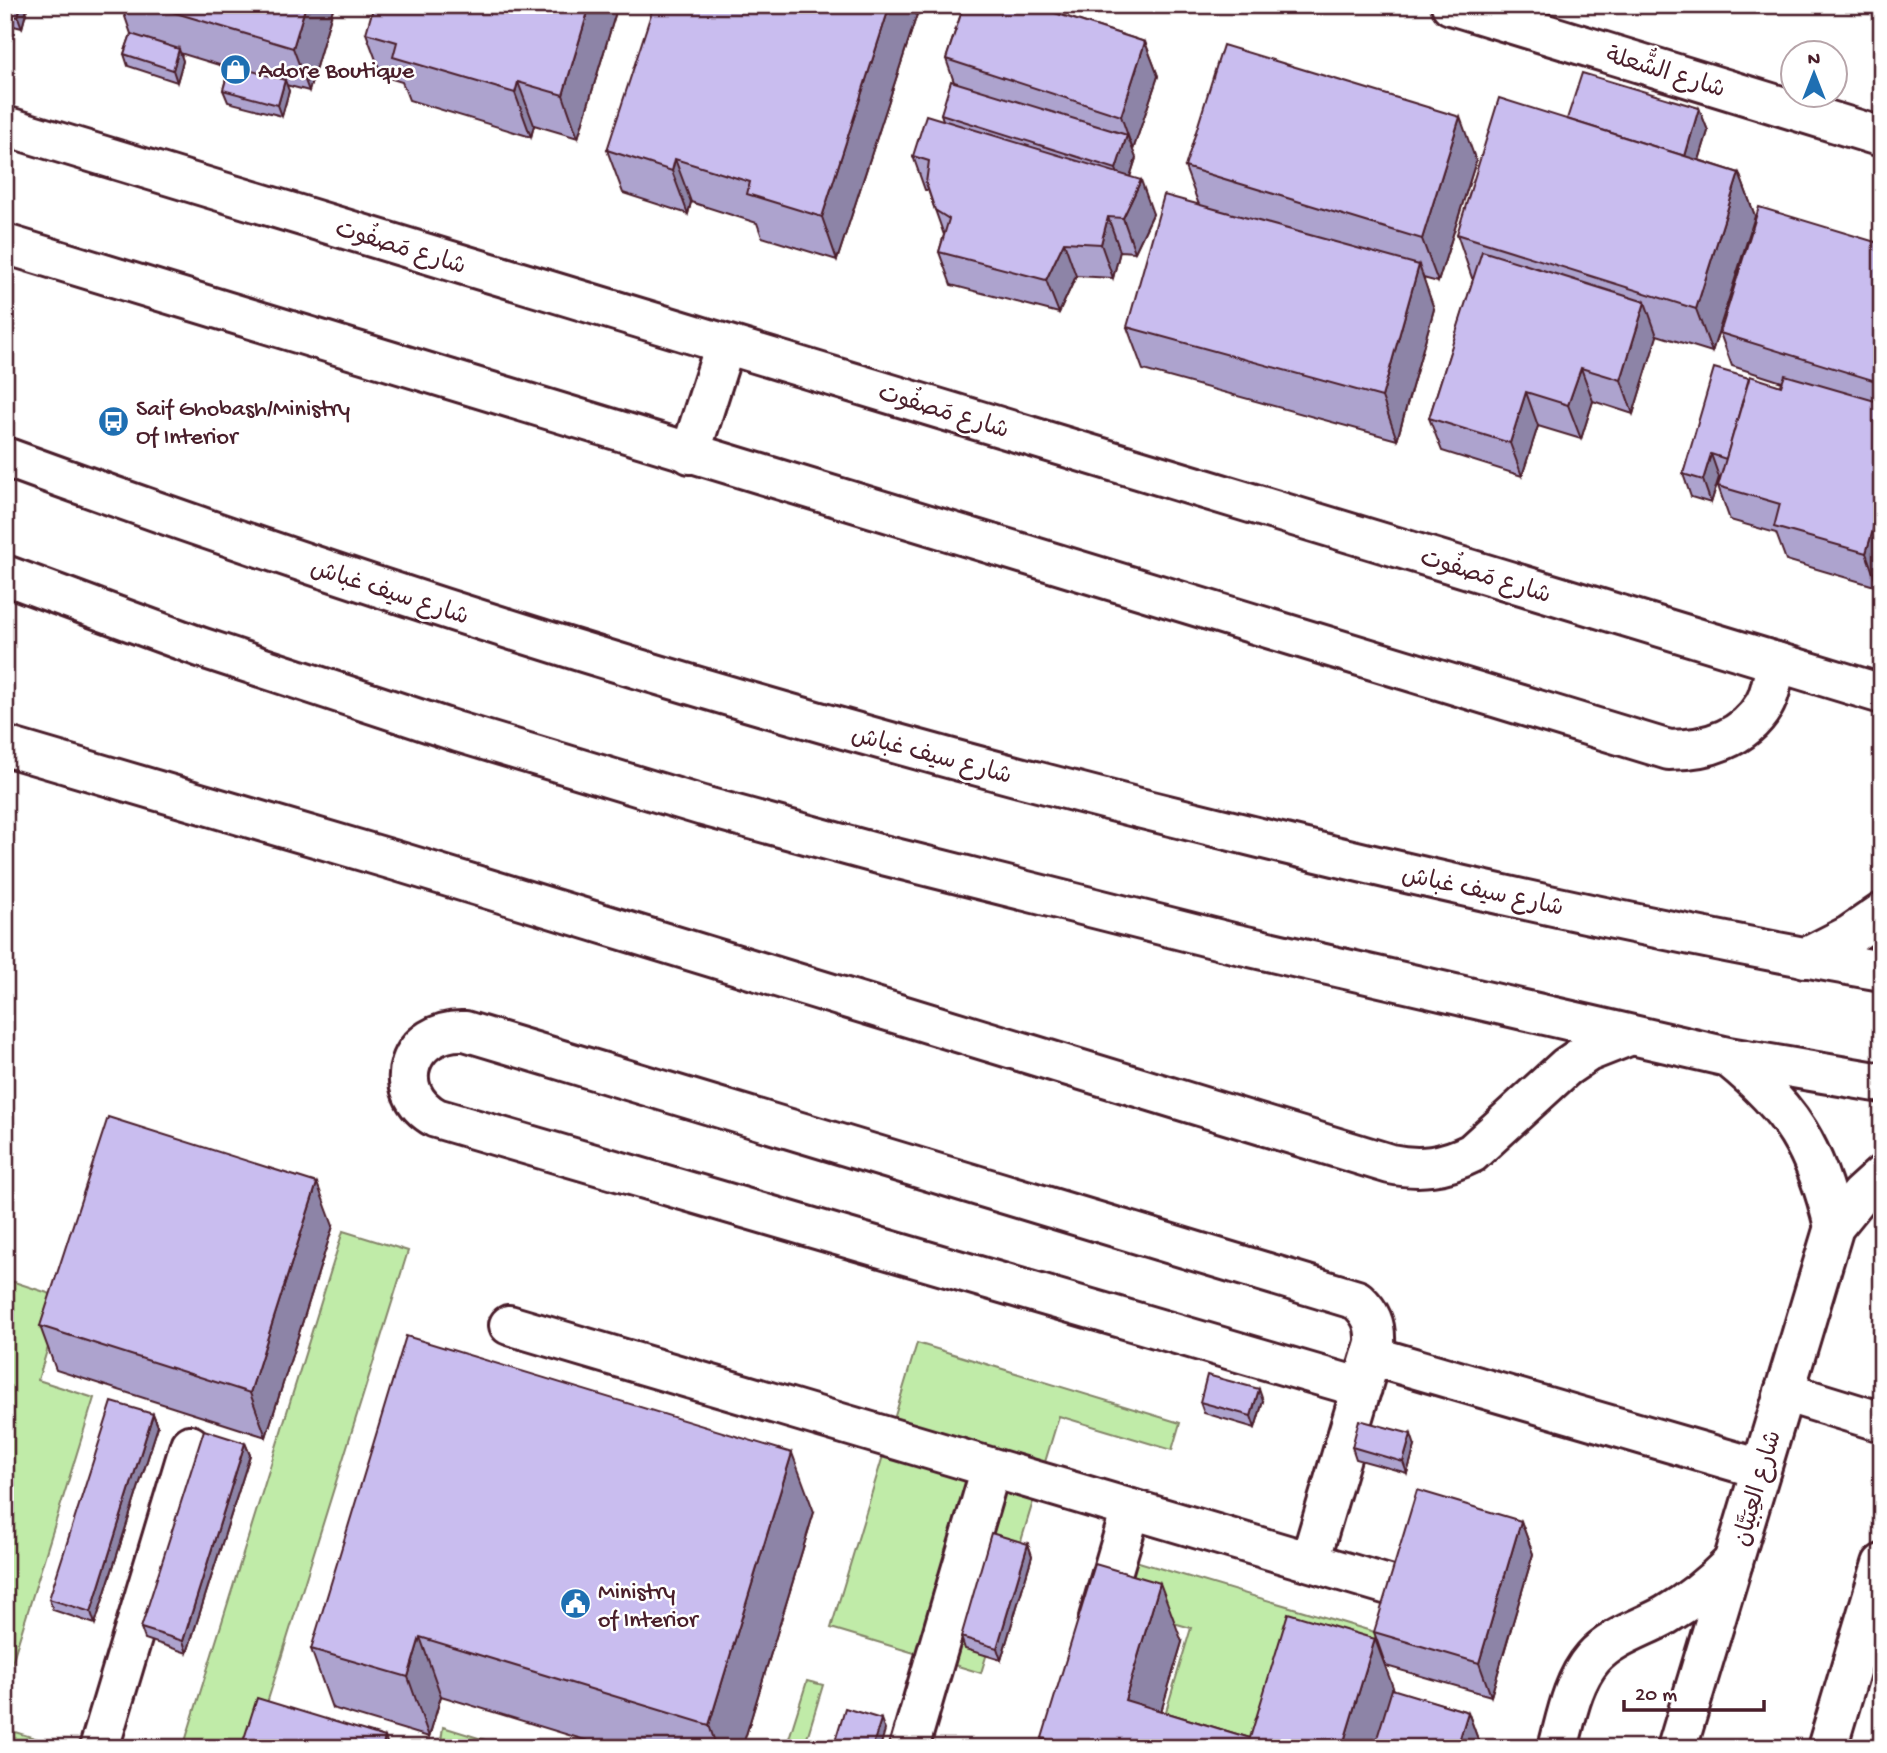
<svg xmlns="http://www.w3.org/2000/svg" width="1887" height="1753" viewBox="0 0 1887 1753" font-family="'Gochi Hand','Playpen Sans Arabic',sans-serif">
	<style>
		.green { fill: #c0eba8; stroke: #85856a; stroke-width: 2 }
		.lines { fill: none; stroke-linecap: round; stroke-linejoin: round }
		.minor-casing { stroke: #4a1f2b; stroke-width: 44 }
		.minor { stroke: #fff; stroke-width: 38 }
		.wall { fill: #ada3ce; stroke: #4a1f2b; stroke-width: 2 }
		.shaded-wall { fill: #8d84a7; stroke: #4a1f2b; stroke-width: 2 }
		.building { fill: #c9bdef; stroke: #4a1f2b; stroke-width: 2 }
		.labels { text-anchor: middle; stroke-width: 5; stroke-linejoin: round; paint-order: stroke }
		.poi-label { font-size: 24px; fill: #4a1f2b; stroke: #fff; text-anchor: start }
		.street-label { font-size: 24px; fill: #4a1f2b; stroke: #fff }
	</style>
	<rect width="100%" height="100%" fill="#fff"/>
	<filter id="ink" filterUnits="userSpaceOnUse"><feTurbulence type="fractalNoise" baseFrequency=".0143" numOctaves="2"/><feDisplacementMap in="SourceGraphic" scale="14" xChannelSelector="R" yChannelSelector="G"/><feConvolveMatrix kernelMatrix="1 2 1 2 8 2 1 2 1" color-interpolation-filters="sRGB"/></filter>
	<g filter="url(#ink)">
		<g class="green">
			<path d="M 343,1231 L 408,1251 L 253,1748 L 183,1748 Z"/>
			<path d="M 5,1279 L 63,1298 L 38,1380 L 94,1398 L 5,1685 Z"/>
			<path d="M 917,1343 L 1180,1423 L 1172,1450 L 1059,1416 L 981,1673 L 831,1628 Z"/>
			<path d="M 1132,1560 L 1388,1636 L 1375,1681 L 1282,1748 L 1155,1748 L 1191,1628 L 1118,1607 Z"/>
			<path d="M 807,1681 L 823,1685 L 804,1748 L 786,1748 Z"/>
			<path d="M 443,1727 L 511,1748 L 440,1748 Z"/>
			<path d="M 5,1729 L 61,1746 L 60,1748 L 5,1748 Z"/>
		</g>
		<g class="lines">
			<defs>
				<g id="minor">
					<path d="M 1451,5 L 1882,137"/>
					<path d="M 5,126 L 1882,694"/>
					<path d="M 5,244 L 1669,750 C 1706,750 1744,739 1764,705 C 1771,693 1773,676 1776,662"/>
					<path d="M 690,454 L 725,345"/>
					<path d="M 5,457 C 416,608 834,735 1260,838 C 1465,888 1673,935 1882,971"/>
					<path d="M 5,575 L 200,647 L 458,732 L 703,806 L 879,854 L 1233,943 L 1728,1057 L 1882,1083"/>
					<path d="M 5,746 L 390,859 L 1390,1164 C 1420,1170 1444,1167 1472,1153 L 1566,1067 L 1588,1052 L 1631,1035"/>
					<path d="M 1805,958 L 1850,935 L 1882,913"/>
					<path d="M 1729,1058 C 1792,1109 1816,1149 1834,1227"/>
					<path d="M 509,1325 L 1402,1589"/>
					<path d="M 1372,1356 L 1761,1469"/>
					<path d="M 1784,1392 L 1882,1422"/>
					<path d="M 1310,1561 L 1375,1343 C 1376,1324 1371,1313 1357,1300 L 465,1031 C 409,1028 387,1091 436,1118 L 1362,1388"/>
					<path d="M 1099,1618 L 1131,1509"/>
					<path d="M 99,1748 L 190,1445"/>
					<path d="M 909,1748 L 991,1468"/>
					<path d="M 1558,1748 C 1566,1719 1572,1682 1593,1658 C 1611,1637 1643,1628 1666,1615 C 1692,1600 1712,1583 1733,1562"/>
					<path d="M 1677,1748 L 1834,1227 L 1860,1195 L 1882,1175"/>
					<path d="M 1827,1748 L 1882,1564"/>
				</g>
			</defs>
			<use href="#minor" class="minor-casing"/>
			<use href="#minor" class="minor"/>
		</g>
		<g class="wall">
			<path d="M 5,5 L 28,5 L 22,28 L 5,24 Z"/>
			<path d="M 121,5 L 334,5 L 309,91 L 286,85 L 289,91 L 282,116 L 228,102 L 223,90 L 229,68 L 180,53 L 183,61 L 177,82 L 128,66 L 124,54 L 131,34 Z"/>
			<path d="M 618,5 L 578,138 L 534,125 L 531,137 L 409,100 L 402,82 L 382,76 L 366,33 Z"/>
			<path d="M 920,5 L 837,260 L 762,237 L 757,223 L 691,202 L 688,214 L 623,193 L 607,150 Z"/>
			<path d="M 964,5 L 1054,5 L 1052,12 L 1145,42 L 1158,76 L 1133,150 L 1132,149 L 1136,158 L 1130,177 L 1153,214 L 1135,252 L 1120,251 L 1113,278 L 1076,276 L 1059,313 L 951,285 L 939,252 L 944,235 L 928,190 L 925,190 L 913,156 L 943,120 L 941,114 L 954,82 L 946,59 Z"/>
			<path d="M 1788,5 L 1804,5 L 1803,10 Z"/>
			<path d="M 1872,5 L 1882,5 L 1882,26 L 1880,25 Z"/>
			<path d="M 1699,108 L 1708,131 L 1699,160 L 1739,173 L 1755,216 L 1712,352 L 1657,335 L 1633,414 L 1593,401 L 1581,439 L 1538,426 L 1522,476 L 1442,451 L 1429,418 L 1474,278 L 1472,278 L 1457,234 L 1567,119 Z"/>
			<path d="M 1476,161 L 1438,282 L 1423,278 L 1434,309 L 1397,440 L 1143,370 L 1127,327 L 1199,205 L 1185,167 Z"/>
			<path d="M 1882,244 L 1882,575 L 1878,587 L 1786,560 L 1776,533 L 1730,520 L 1718,486 L 1720,477 L 1719,477 L 1711,503 L 1691,497 L 1683,474 L 1749,378 L 1781,386 L 1782,382 L 1732,366 L 1720,333 Z"/>
			<path d="M 333,1226 L 266,1437 L 56,1370 L 40,1326 Z"/>
			<path d="M 1263,1401 L 1255,1428 L 1204,1413 L 1200,1402 Z"/>
			<path d="M 153,1414 L 158,1426 L 95,1624 L 53,1610 L 49,1599 Z"/>
			<path d="M 245,1443 L 250,1455 L 187,1653 L 145,1639 L 141,1628 Z"/>
			<path d="M 1415,1446 L 1407,1473 L 1356,1459 L 1352,1447 Z"/>
			<path d="M 814,1512 L 742,1748 L 611,1748 L 441,1696 L 429,1737 L 332,1708 L 311,1649 Z"/>
			<path d="M 1521,1521 L 1533,1554 L 1491,1696 L 1386,1666 L 1374,1632 Z"/>
			<path d="M 1028,1544 L 1032,1556 L 1001,1660 L 965,1649 L 961,1637 Z"/>
			<path d="M 1182,1642 L 1161,1711 L 1250,1738 L 1393,1690 L 1468,1712 L 1480,1745 L 1479,1748 L 1045,1748 L 1042,1738 Z"/>
		</g>
		<g class="shaded-wall">
			<path d="M 21,5 L 28,5 L 22,28 L 18,17 Z"/>
			<path d="M 306,5 L 334,5 L 309,91 L 293,48 Z"/>
			<path d="M 590,5 L 618,5 L 578,138 L 563,95 Z"/>
			<path d="M 890,5 L 920,5 L 837,260 L 822,217 Z"/>
			<path d="M 1047,5 L 1054,5 L 1049,23 L 1045,11 Z"/>
			<path d="M 1145,42 L 1158,76 L 1133,150 L 1121,116 Z"/>
			<path d="M 179,49 L 183,61 L 177,82 L 173,70 Z"/>
			<path d="M 285,80 L 289,91 L 282,116 L 278,105 Z"/>
			<path d="M 518,82 L 534,125 L 531,137 L 515,93 Z"/>
			<path d="M 1699,108 L 1708,131 L 1692,183 L 1684,160 Z"/>
			<path d="M 1460,117 L 1476,161 L 1438,282 L 1422,239 Z"/>
			<path d="M 1127,135 L 1136,158 L 1125,192 L 1116,169 Z"/>
			<path d="M 675,159 L 691,202 L 688,214 L 672,171 Z"/>
			<path d="M 1739,173 L 1755,216 L 1712,352 L 1696,309 Z"/>
			<path d="M 1141,180 L 1153,214 L 1135,252 L 1123,218 Z"/>
			<path d="M 1108,217 L 1120,251 L 1113,278 L 1101,244 Z"/>
			<path d="M 1064,242 L 1076,276 L 1059,313 L 1046,280 Z"/>
			<path d="M 1419,265 L 1434,309 L 1397,440 L 1382,397 Z"/>
			<path d="M 1645,302 L 1657,336 L 1633,414 L 1621,380 Z"/>
			<path d="M 1581,368 L 1593,401 L 1581,439 L 1568,405 Z"/>
			<path d="M 1526,392 L 1538,426 L 1522,476 L 1510,443 Z"/>
			<path d="M 1711,454 L 1719,477 L 1711,503 L 1703,480 Z"/>
			<path d="M 1882,500 L 1882,575 L 1878,587 L 1866,553 Z"/>
			<path d="M 317,1183 L 333,1226 L 266,1437 L 250,1393 Z"/>
			<path d="M 1259,1389 L 1263,1401 L 1255,1428 L 1251,1416 Z"/>
			<path d="M 153,1414 L 158,1426 L 95,1624 L 91,1612 Z"/>
			<path d="M 1411,1434 L 1415,1446 L 1407,1473 L 1403,1462 Z"/>
			<path d="M 245,1443 L 250,1455 L 187,1653 L 183,1641 Z"/>
			<path d="M 792,1453 L 814,1512 L 742,1748 L 717,1748 L 709,1725 Z"/>
			<path d="M 1521,1521 L 1533,1554 L 1491,1696 L 1479,1663 Z"/>
			<path d="M 1028,1544 L 1032,1556 L 1001,1660 L 997,1648 Z"/>
			<path d="M 1160,1583 L 1182,1642 L 1150,1748 L 1125,1700 Z"/>
			<path d="M 420,1637 L 441,1696 L 429,1737 L 408,1677 Z"/>
			<path d="M 1375,1639 L 1397,1698 L 1381,1748 L 1342,1748 Z"/>
			<path d="M 1468,1712 L 1480,1745 L 1479,1748 L 1457,1748 Z"/>
			<path d="M 881,1719 L 885,1730 L 880,1748 L 872,1748 Z"/>
			<path d="M 385,1737 L 389,1748 L 382,1748 Z"/>
		</g>
		<g class="building">
			<path d="M 5,5 L 21,5 L 18,17 L 5,13 Z"/>
			<path d="M 149,5 L 306,5 L 293,48 Z"/>
			<path d="M 374,5 L 590,5 L 563,95 L 518,82 L 515,93 L 393,57 L 397,42 L 366,33 Z"/>
			<path d="M 654,5 L 890,5 L 822,217 L 747,194 L 750,182 L 675,159 L 672,171 L 607,150 Z"/>
			<path d="M 964,5 L 1030,5 L 1145,42 L 1121,116 L 946,59 Z"/>
			<path d="M 1030,5 L 1047,5 L 1045,10 Z"/>
			<path d="M 131,34 L 179,49 L 173,70 L 124,54 Z"/>
			<path d="M 1223,45 L 1460,117 L 1422,239 L 1185,167 Z"/>
			<path d="M 230,65 L 285,80 L 278,105 L 223,90 Z"/>
			<path d="M 1582,73 L 1699,108 L 1685,156 L 1567,119 Z"/>
			<path d="M 951,81 L 1127,135 L 1116,169 L 941,114 Z"/>
			<path d="M 1499,98 L 1739,173 L 1696,309 L 1457,234 Z"/>
			<path d="M 926,115 L 1141,180 L 1123,218 L 1108,217 L 1101,244 L 1064,242 L 1046,280 L 939,252 L 949,219 L 935,210 L 926,183 L 929,161 L 913,156 Z"/>
			<path d="M 1164,195 L 1419,265 L 1382,397 L 1127,327 Z"/>
			<path d="M 1759,207 L 1882,244 L 1882,383 L 1720,333 Z"/>
			<path d="M 1482,251 L 1645,302 L 1621,380 L 1581,368 L 1568,405 L 1526,392 L 1510,443 L 1429,418 Z"/>
			<path d="M 1714,368 L 1749,378 L 1726,459 L 1711,454 L 1703,480 L 1683,474 Z"/>
			<path d="M 1785,375 L 1882,403 L 1882,500 L 1866,553 L 1774,527 L 1780,504 L 1718,486 L 1750,376 L 1781,386 Z"/>
			<path d="M 108,1117 L 317,1183 L 250,1393 L 40,1326 Z"/>
			<path d="M 406,1336 L 792,1453 L 709,1725 L 420,1637 L 408,1677 L 311,1649 Z"/>
			<path d="M 1207,1375 L 1259,1389 L 1251,1416 L 1200,1402 Z"/>
			<path d="M 112,1402 L 153,1414 L 91,1612 L 49,1599 Z"/>
			<path d="M 1359,1420 L 1411,1434 L 1403,1462 L 1352,1447 Z"/>
			<path d="M 204,1430 L 245,1443 L 183,1641 L 141,1628 Z"/>
			<path d="M 1417,1490 L 1521,1521 L 1479,1663 L 1374,1632 Z"/>
			<path d="M 991,1533 L 1028,1544 L 997,1648 L 961,1637 Z"/>
			<path d="M 1095,1564 L 1160,1583 L 1125,1700 L 1250,1738 L 1288,1613 L 1375,1639 L 1342,1748 L 1074,1748 L 1042,1738 Z"/>
			<path d="M 1392,1689 L 1468,1712 L 1457,1748 L 1374,1748 Z"/>
			<path d="M 257,1698 L 385,1737 L 382,1748 L 241,1748 Z"/>
			<path d="M 845,1708 L 881,1719 L 872,1748 L 833,1748 Z"/>
			<path d="M 1882,1733 L 1882,1748 L 1877,1748 Z"/>
		</g>
	</g>
	<defs>
		<symbol id="shop-disc" viewBox="-11 -11 22 22"><circle r="9.5" fill="#1f6fb2" stroke="#fff"/><path d="M-5-2.5h2.3a2.7 3.5 0 0 1 5.4 0H5L5.5 6h-11ZM-1.5-2.5h3a1.5 2.3 0 0 0-3 0Z" fill="#fff"/></symbol>
		<symbol id="bus-disc" viewBox="-11 -11 22 22"><circle r="9.5" fill="#1f6fb2" stroke="#fff"/><path d="M-5-6H5V4H4V6H2V4H-2V6H-4V4H-5ZM-3.5-4V0h7V-4ZM-3.5 1.2v1.5H-2V1.2ZM2 1.2v1.5H3.5V1.2Z" fill="#fff"/></symbol>
		<symbol id="civic-disc" viewBox="-11 -11 22 22"><circle r="9.5" fill="#1f6fb2" stroke="#fff"/><path d="M-.6-6.5H3V-4.5H.6V-3L4-1V1h2V6H-6V1h2V-1L-.6-3ZM-1.2 2.5V6h2.4V2.5Z" fill="#fff"/></symbol>
	</defs>
	<g fill-rule="evenodd">
		<use href="#shop-disc" x="218" y="52" width="35" height="35"/>
		<use href="#bus-disc" x="96" y="404" width="35" height="35"/>
		<use href="#civic-disc" x="558" y="1586" width="35" height="35"/>
	</g>
	<g class="labels">
		<g class="poi-label">
			<text x="258" y="77">Adore Boutique</text>
			<text x="136" y="415">Saif Ghobash/Ministry<tspan x="136" dy="28">Of Interior</tspan></text>
			<text x="598" y="1598">Ministry<tspan x="598" dy="28">of Interior</tspan></text>
		</g>
		<g class="street-label">
			<text transform="translate(1666 71) rotate(17)" y="8">شارع الشُّعلة</text>
			<text transform="translate(401 246) rotate(17)" y="8">شارع مَصفُوت</text>
			<text transform="translate(944 410) rotate(17)" y="8">شارع مَصفُوت</text>
			<text transform="translate(1486 575) rotate(17)" y="8">شارع مَصفُوت</text>
			<text transform="translate(390 591) rotate(18)" y="8">شارع سيف غباش</text>
			<text transform="translate(932 754) rotate(15)" y="8">شارع سيف غباش</text>
			<text transform="translate(1483 890) rotate(12)" y="8">شارع سيف غباش</text>
			<text transform="translate(1756 1488) rotate(-74)" y="8">شارع العِبَيَّان</text>
		</g>
	</g>
	<rect width="1887" height="1753" fill="none" stroke="#fff" stroke-width="28"/>
	<rect x="14" y="14" width="1859" height="1725" fill="none" stroke="#4a1f2b" stroke-width="2.5" filter="url(#ink)"/>
	<g transform="translate(1814 74)"><circle r="33" fill="#ffffff" stroke="#b7a5aa" stroke-width="2"/>
	<path d="M0-5L12 26L0 18L-12 26Z" fill="#1f6fb2"/>
	<text y="-10" font-size="19" font-weight="bold" text-anchor="middle" fill="#4a1f2b">N</text>
	</g>
	<path d="M1624 1700v10h140v-10" fill="none" stroke="#4a1f2b" stroke-width="3.5"/>
	<text x="1635" y="1700" font-size="21" fill="#4a1f2b" stroke="#ffffff" stroke-width="5" paint-order="stroke">20 m</text>
</svg>
